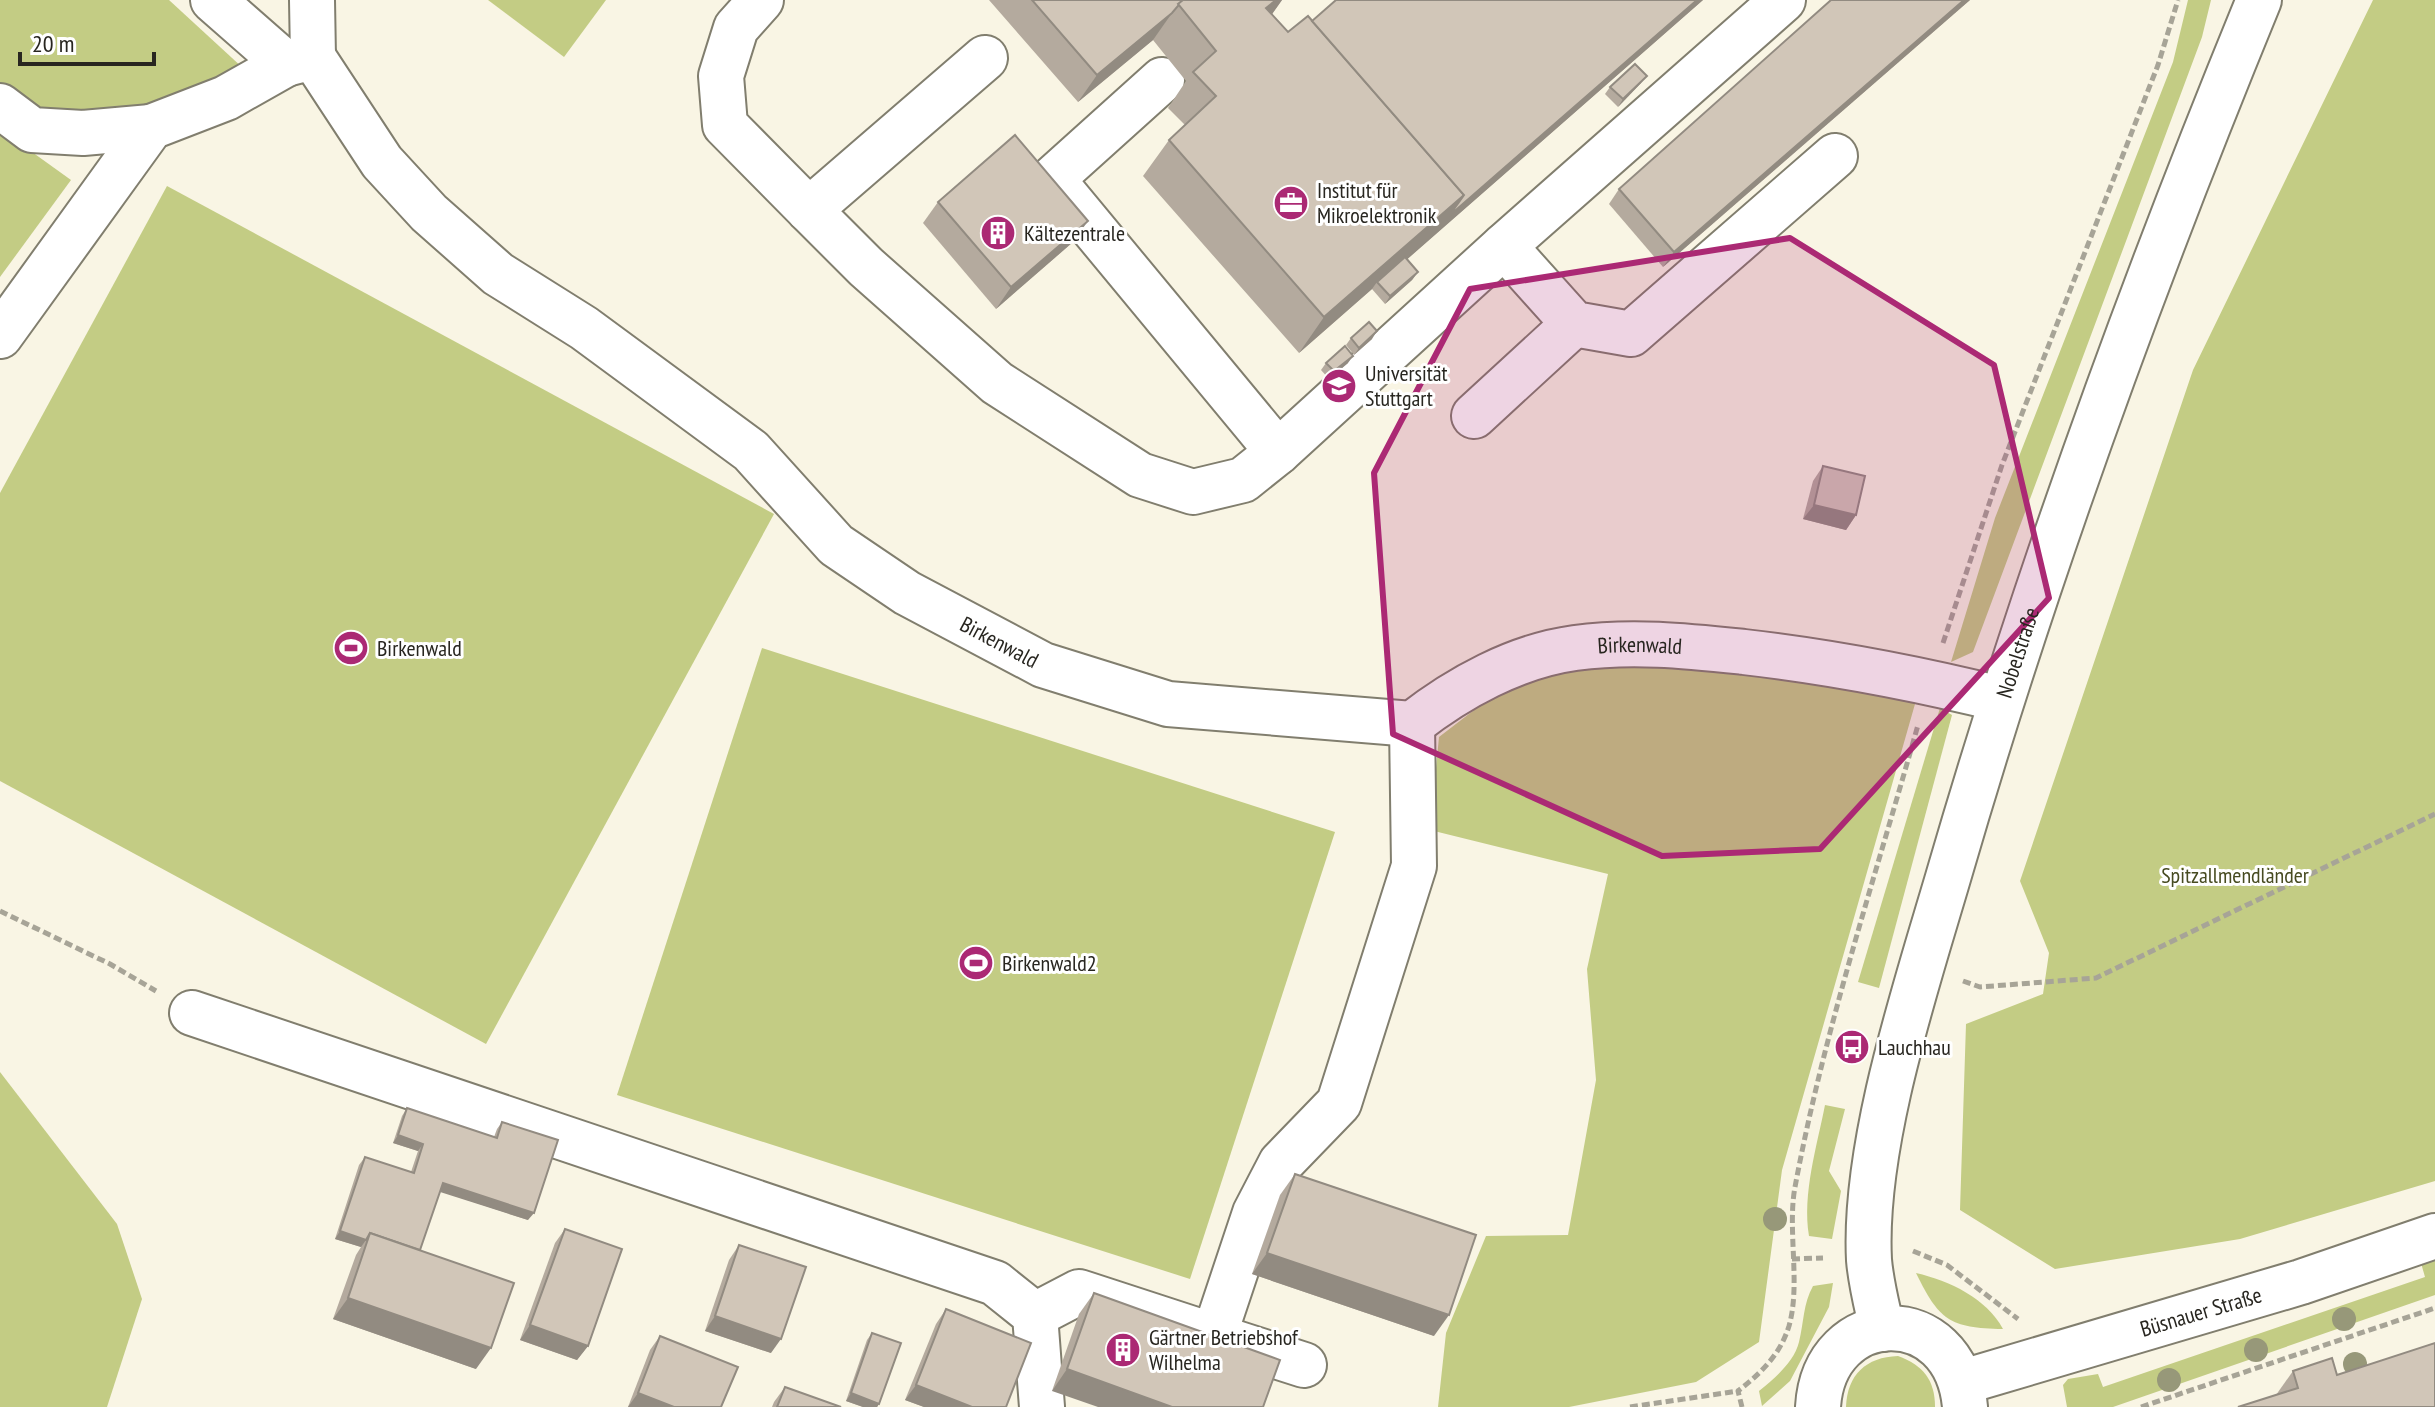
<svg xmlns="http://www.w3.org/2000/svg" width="2435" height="1407" viewBox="0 0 2435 1407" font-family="'PT Sans Narrow',sans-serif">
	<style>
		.green { fill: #c3cc84 }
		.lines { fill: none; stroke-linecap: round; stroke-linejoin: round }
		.minor-casing { stroke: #817e6e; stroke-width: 48 }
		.path { stroke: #a7a497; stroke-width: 5; stroke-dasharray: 8 4; stroke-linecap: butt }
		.minor { stroke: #fff; stroke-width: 44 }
		.tree { fill: #979879 }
		.wall { fill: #b4aa9e }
		.shaded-wall { fill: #928b81 }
		.building { fill: #d1c6b8; stroke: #928b81; stroke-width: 2 }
		.marked { fill: #ab2974; fill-opacity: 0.2; stroke: #ab2974; stroke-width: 6; stroke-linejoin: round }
		.labels { text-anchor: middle; stroke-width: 6; stroke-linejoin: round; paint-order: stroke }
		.poi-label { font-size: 22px; fill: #282620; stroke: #fff; text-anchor: start }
		.street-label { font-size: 22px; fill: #282620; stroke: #fff }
		.park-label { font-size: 22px; fill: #474b21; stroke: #fff }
	</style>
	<rect width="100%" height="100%" fill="#f9f5e4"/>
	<g class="green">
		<path d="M 0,0 L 169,0 L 244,69 L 134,114 L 41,116 L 0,83 Z"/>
		<path d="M 488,0 L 606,0 L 564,57 Z"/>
		<path d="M 2188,0 L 2211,0 L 2202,37 L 1973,652 L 1951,662 L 1995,518 L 2173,62 Z"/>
		<path d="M 2373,0 L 2435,0 L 2435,1181 L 2240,1239 L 2055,1269 L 1960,1210 L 1966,1024 L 2043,994 L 2049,953 L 2020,881 L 2193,370 Z"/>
		<path d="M 0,129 L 71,180 L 0,277 Z"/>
		<path d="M 167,186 L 774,514 L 486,1044 L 0,781 L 0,493 Z"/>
		<path d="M 762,648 L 1335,832 L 1190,1279 L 617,1095 Z"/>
		<path d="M 1630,659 L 1919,690 L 1782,1170 L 1759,1342 L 1696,1382 L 1569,1407 L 1438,1407 L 1446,1333 L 1486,1236 L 1568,1235 L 1596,1080 L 1587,969 L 1608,874 L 1430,830 L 1439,737 L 1508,684 Z"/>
		<path d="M 1940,708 L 1952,715 L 1879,988 L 1858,982 Z"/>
		<path d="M 0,1072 L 117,1224 L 142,1299 L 107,1407 L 0,1407 Z"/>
		<path d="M 1825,1105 L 1845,1109 L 1829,1171 L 1841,1191 L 1832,1239 L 1809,1236 C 1802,1194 1817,1146 1825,1105 Z"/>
		<path d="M 2435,1259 L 2435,1295 L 2113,1407 L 2067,1407 L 2063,1385 L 2068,1379 L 2098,1374 L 2103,1387 L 2425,1277 L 2421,1263 Z"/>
		<path d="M 1916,1273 C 1950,1281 1986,1298 2003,1329 C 1949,1328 1939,1320 1916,1273 Z"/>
		<path d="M 1833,1283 L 1829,1307 L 1790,1381 L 1762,1406 L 1759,1391 C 1775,1378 1794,1362 1799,1342 C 1804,1322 1803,1304 1813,1286 Z"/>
		<path d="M 1898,1356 C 1923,1365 1935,1380 1935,1407 L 1846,1407 C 1847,1375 1866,1357 1898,1356 Z"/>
	</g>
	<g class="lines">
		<defs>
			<g id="minor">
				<path id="s1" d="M 213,0 L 286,64 L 313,57 L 382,162 L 429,213 L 498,274 L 584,328 L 751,451 L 836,545 L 907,593 L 1043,665 L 1168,704 L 1412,724 C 1458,688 1516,656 1575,648 C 1632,640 1687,646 1744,652 C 1831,662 1915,678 2000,699"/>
				<path d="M 312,0 L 313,57"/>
				<path d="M 761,0 L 736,28 L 721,76 L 725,125 L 809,210"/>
				<path d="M 985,58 L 809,210 L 866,267 L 997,383 L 1140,475 L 1193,492 L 1243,480 L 1278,452 L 1504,246 L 1783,0"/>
				<path d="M 1162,80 L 1052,179 L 1278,452"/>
				<path d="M 0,106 L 32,130 L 83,133 L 151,127"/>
				<path d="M 1504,246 L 1574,324 L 1631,334 L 1835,156"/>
				<path d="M 0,336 L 151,127 L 226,98 L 286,64"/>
				<path d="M 1474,416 L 1574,324"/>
				<path d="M 192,1013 L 995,1283 L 1035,1315 L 1042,1407"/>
				<path d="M 1035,1315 L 1079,1292 L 1214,1336 L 1255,1213 L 1281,1163 L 1339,1103 L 1414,866 L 1412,724"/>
				<path id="s2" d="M 1882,1329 C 1877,1306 1871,1284 1869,1260 C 1863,1143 1917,984 1950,871 C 2036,575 2142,285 2259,0"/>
				<path d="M 1214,1336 L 1304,1365"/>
				<path id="s3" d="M 1963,1382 L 2301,1282 L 2435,1236"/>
				<path d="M 1818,1407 C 1824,1304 1956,1300 1965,1407"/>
			</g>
		</defs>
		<use href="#minor" class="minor-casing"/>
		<g class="path">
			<path d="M 1943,643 L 2002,465 L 2158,65 L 2178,0"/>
			<path d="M 0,911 L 110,964 L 156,991"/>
			<path d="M 1963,981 L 1980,987 L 2096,978 L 2435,814"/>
			<path d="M 1913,1251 L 1947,1265 L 2018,1319"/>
			<path d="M 1792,1259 L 1823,1258"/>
			<path d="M 1630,1407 L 1738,1391"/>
			<path d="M 1742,1407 L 1738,1391 C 1761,1373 1780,1355 1789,1326 C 1801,1284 1787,1230 1795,1187 C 1824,1031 1875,878 1918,725"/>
			<path d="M 2141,1407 L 2435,1308"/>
		</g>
		<use href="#minor" class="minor"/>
	</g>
	<g class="tree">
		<circle cx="1775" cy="1219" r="12"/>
		<circle cx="2344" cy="1319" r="12"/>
		<circle cx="2256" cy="1350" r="12"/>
		<circle cx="2355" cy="1364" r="12"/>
		<circle cx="2169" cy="1380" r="12"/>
	</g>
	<g class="wall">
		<path d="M 989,0 L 1282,0 L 1272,14 L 1288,32 L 1312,21 L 1703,0 L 1407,259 L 1418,272 L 1412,280 L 1385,304 L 1372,289 L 1299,353 L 1143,176 L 1169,140 L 1185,125 L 1168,108 L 1186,81 L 1153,40 L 1078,102 Z"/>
		<path d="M 1831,0 L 1970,0 L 1663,267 L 1609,204 L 1619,189 Z"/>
		<path d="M 1641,83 L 1618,107 L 1605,94 L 1610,87 Z"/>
		<path d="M 938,202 L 1073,242 L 996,309 L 923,223 Z"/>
		<path d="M 1351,338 L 1372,339 L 1354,355 L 1346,345 Z"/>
		<path d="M 1326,363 L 1348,363 L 1329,379 L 1321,370 Z"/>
		<path d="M 1823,466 L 1856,515 L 1846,530 L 1803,519 L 1813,481 Z"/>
		<path d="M 407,1108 L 494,1137 L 497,1129 L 502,1122 L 528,1220 L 440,1191 L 420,1250 L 476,1369 L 333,1319 L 356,1255 L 361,1247 L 335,1239 L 359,1165 L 365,1157 L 411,1172 L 418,1151 L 393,1143 L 402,1116 Z"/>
		<path d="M 1295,1174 L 1434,1336 L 1252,1274 L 1280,1195 Z"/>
		<path d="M 565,1229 L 588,1346 L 577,1360 L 520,1340 L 555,1243 Z"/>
		<path d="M 739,1245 L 771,1353 L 705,1331 L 729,1260 Z"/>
		<path d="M 1094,1293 L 1280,1360 L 1052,1391 L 1079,1314 Z"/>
		<path d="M 946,1309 L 1006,1407 L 924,1407 L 905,1400 L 936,1324 Z"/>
		<path d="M 872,1333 L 879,1404 L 877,1407 L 863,1407 L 846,1401 L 867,1340 Z"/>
		<path d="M 660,1336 L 721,1407 L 628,1407 L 650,1350 Z"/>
		<path d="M 2293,1371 L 2337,1375 L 2276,1395 Z"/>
		<path d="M 785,1387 L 841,1407 L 772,1407 L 774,1402 Z"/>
	</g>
	<g class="shaded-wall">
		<path d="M 1276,0 L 1282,0 L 1265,24 L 1266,8 Z"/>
		<path d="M 1697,0 L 1703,0 L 1379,284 L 1377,282 L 1372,289 L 1299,353 L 1324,317 L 1464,195 Z"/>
		<path d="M 1964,0 L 1970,0 L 1663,267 L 1674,252 Z"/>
		<path d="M 1172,13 L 1153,40 L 1078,102 L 1097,75 Z"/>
		<path d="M 1647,76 L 1641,83 L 1618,107 L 1623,99 Z"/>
		<path d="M 1088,221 L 1073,242 L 996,309 L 1011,287 Z"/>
		<path d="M 1418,272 L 1412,280 L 1385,304 L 1390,296 Z"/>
		<path d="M 1377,331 L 1372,339 L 1354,355 L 1359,348 Z"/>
		<path d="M 1353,356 L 1348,363 L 1329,379 L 1334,371 Z"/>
		<path d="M 1814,505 L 1856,515 L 1846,530 L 1803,519 Z"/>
		<path d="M 398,1135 L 423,1144 L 418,1151 L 393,1143 Z"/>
		<path d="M 443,1183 L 534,1213 L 528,1220 L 437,1191 Z"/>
		<path d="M 340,1231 L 366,1240 L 361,1247 L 335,1239 Z"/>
		<path d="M 1267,1253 L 1449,1315 L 1434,1336 L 1252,1274 Z"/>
		<path d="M 348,1298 L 491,1348 L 476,1369 L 333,1319 Z"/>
		<path d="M 715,1316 L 781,1339 L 771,1353 L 705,1331 Z"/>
		<path d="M 530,1325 L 588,1346 L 577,1360 L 520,1340 Z"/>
		<path d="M 1067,1369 L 1172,1407 L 1098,1407 L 1052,1391 Z"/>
		<path d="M 916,1385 L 972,1407 L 924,1407 L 905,1400 Z"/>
		<path d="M 638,1393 L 674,1407 L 628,1407 Z"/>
		<path d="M 851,1393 L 879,1404 L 877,1407 L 863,1407 L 846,1401 Z"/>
	</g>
	<g class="building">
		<path d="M 1032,0 L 1183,0 L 1172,13 L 1097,75 Z"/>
		<path d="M 1183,0 L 1276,0 L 1266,8 L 1288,32 L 1308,16 L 1464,195 L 1324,317 L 1169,140 L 1216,96 L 1193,72 L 1216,51 L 1178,4 Z"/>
		<path d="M 1336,0 L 1697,0 L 1449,216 L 1464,195 L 1312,21 Z"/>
		<path d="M 1831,0 L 1964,0 L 1674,252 L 1619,189 Z"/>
		<path d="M 1635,64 L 1647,76 L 1623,99 L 1610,87 Z"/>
		<path d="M 1015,135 L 1088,221 L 1011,287 L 938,202 Z"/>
		<path d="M 1405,257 L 1418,272 L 1390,296 L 1377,282 Z"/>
		<path d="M 1369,322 L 1377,331 L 1359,348 L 1351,338 Z"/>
		<path d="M 1345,346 L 1353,356 L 1334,371 L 1326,363 Z"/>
		<path d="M 1823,466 L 1865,476 L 1856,515 L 1814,505 Z"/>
		<path d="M 407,1108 L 497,1138 L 502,1122 L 558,1140 L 534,1213 L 443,1183 L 420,1250 L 370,1233 L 366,1240 L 340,1231 L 365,1157 L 414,1173 L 423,1144 L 398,1135 Z"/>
		<path d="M 1295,1174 L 1476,1235 L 1449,1315 L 1267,1253 Z"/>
		<path d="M 565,1229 L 622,1249 L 588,1346 L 530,1325 Z"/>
		<path d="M 370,1233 L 514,1283 L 491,1348 L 348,1298 Z"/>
		<path d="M 739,1245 L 806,1267 L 781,1339 L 715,1316 Z"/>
		<path d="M 1094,1293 L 1280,1360 L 1263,1407 L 1172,1407 L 1067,1369 Z"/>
		<path d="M 946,1309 L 1031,1343 L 1006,1407 L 972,1407 L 916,1385 Z"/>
		<path d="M 872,1333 L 901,1343 L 879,1404 L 851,1393 Z"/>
		<path d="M 660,1336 L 738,1367 L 721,1407 L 674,1407 L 638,1393 Z"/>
		<path d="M 2435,1343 L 2435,1407 L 2238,1407 L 2298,1388 L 2293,1371 L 2332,1358 L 2337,1375 Z"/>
		<path d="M 785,1387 L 841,1407 L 777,1407 Z"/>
	</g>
	<path class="marked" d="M 1790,238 L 1994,365 L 2049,598 L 1820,849 L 1662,856 L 1393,734 L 1374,473 L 1470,289 Z"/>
	<defs>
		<symbol id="office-disc" viewBox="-11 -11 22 22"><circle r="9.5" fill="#ab2974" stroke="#fff"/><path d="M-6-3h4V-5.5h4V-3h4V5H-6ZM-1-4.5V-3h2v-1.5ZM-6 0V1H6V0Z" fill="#fff"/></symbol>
		<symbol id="building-disc" viewBox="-11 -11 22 22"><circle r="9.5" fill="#ab2974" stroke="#fff"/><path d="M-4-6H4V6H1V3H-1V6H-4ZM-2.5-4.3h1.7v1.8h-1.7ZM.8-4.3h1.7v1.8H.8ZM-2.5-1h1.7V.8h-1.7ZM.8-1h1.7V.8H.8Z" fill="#fff"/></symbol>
		<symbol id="university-disc" viewBox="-11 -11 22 22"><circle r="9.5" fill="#ab2974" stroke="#fff"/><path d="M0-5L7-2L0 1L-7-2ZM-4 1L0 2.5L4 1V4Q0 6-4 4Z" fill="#fff"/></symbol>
		<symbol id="stadium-disc" viewBox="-11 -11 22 22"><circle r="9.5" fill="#ab2974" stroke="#fff"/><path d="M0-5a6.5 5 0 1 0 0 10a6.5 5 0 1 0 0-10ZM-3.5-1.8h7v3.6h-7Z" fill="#fff"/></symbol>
		<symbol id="bus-disc" viewBox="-11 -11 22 22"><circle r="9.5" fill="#ab2974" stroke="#fff"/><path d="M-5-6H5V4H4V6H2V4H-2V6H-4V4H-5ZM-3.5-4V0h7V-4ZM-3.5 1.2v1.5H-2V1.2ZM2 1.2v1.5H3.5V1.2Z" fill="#fff"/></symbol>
	</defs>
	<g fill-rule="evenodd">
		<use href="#office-disc" x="1271" y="183" width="40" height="40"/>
		<use href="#building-disc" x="978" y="213" width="40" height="40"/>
		<use href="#university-disc" x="1319" y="366" width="40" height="40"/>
		<use href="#stadium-disc" x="331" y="628" width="40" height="40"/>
		<use href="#stadium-disc" x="956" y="943" width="40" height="40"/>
		<use href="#bus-disc" x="1832" y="1027" width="40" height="40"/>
		<use href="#building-disc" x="1103" y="1330" width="40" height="40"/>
	</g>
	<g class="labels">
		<g class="poi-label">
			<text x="1317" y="198">Institut für<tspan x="1317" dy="25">Mikroelektronik</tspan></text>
			<text x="1024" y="241">Kältezentrale</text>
			<text x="1365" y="381">Universität<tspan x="1365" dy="25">Stuttgart</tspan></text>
			<text x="377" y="656">Birkenwald</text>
			<text x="1002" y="971">Birkenwald2</text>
			<text x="1878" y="1055">Lauchhau</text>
			<text x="1149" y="1345">Gärtner Betriebshof<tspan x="1149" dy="25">Wilhelma</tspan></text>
		</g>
		<g class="street-label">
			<text dy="8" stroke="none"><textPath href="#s1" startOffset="1038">Birkenwald</textPath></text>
			<text dy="8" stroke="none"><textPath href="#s1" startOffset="1710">Birkenwald</textPath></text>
			<text dy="8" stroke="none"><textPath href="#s2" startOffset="698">Nobelstraße</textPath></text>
			<text dy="8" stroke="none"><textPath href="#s3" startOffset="248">Büsnauer Straße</textPath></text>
		</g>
		<g class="park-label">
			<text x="2235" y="883">Spitzallmendländer</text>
		</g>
	</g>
	<path d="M20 52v12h134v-12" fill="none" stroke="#282620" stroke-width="4"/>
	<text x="32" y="52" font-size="24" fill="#282620" stroke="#ffffff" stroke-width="6" paint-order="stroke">20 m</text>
</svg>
